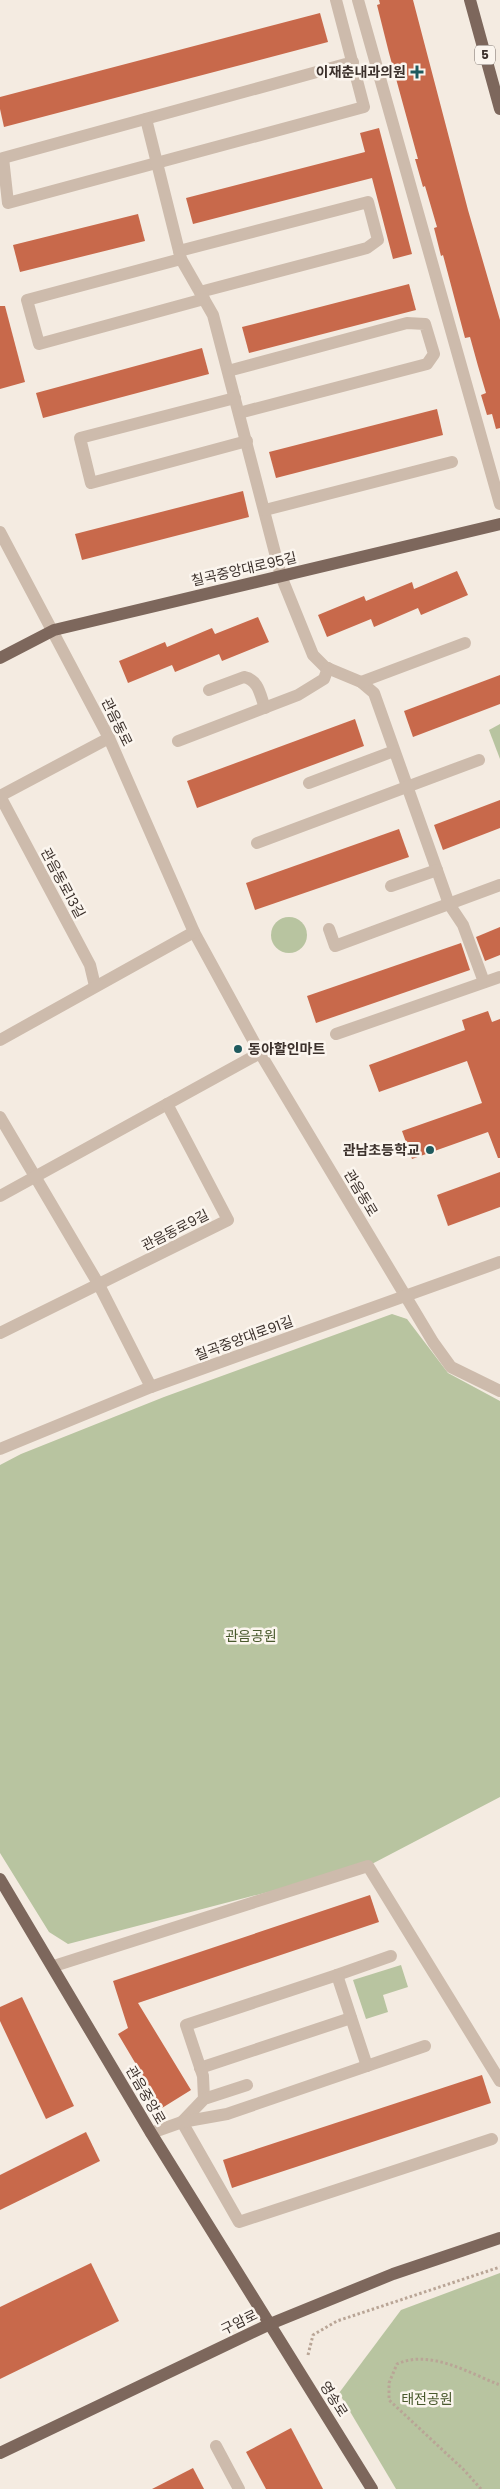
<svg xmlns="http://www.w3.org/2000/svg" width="500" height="2489" viewBox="0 0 500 2489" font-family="Poppins,'Noto Sans KR',sans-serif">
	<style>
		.green { fill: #b8c4a0 }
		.building { fill: #c8694b }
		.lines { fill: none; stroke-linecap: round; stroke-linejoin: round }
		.path { stroke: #b9a596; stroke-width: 3; stroke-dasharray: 2.5 2.5; stroke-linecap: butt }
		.minor { stroke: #cdbbac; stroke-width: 12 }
		.major { stroke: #7d675c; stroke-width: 12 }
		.poi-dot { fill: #1f5a5e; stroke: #fbf5ee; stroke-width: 2 }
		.labels { text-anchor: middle; stroke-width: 5; stroke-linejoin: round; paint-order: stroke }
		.shield { fill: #fbf5ee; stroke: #756b66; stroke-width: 1 }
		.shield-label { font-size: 12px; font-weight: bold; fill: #3b302b }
		.poi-label { font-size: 14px; font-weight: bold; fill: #3b302b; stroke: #fbf5ee; text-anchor: end }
		.street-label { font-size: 14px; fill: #3b302b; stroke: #fbf5ee }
		.park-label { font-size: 14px; fill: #4a5a2e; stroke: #fbf5ee }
	</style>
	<rect width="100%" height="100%" fill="#f4ebe1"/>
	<g class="green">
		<path d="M 500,724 L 500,759 L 489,730 Z"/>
		<circle cx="289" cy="935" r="18"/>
		<path d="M 392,1314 L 407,1319 L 448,1373 L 500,1401 L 500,1797 L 368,1866 L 68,1944 L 49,1932 L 0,1853 L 0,1465 L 21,1454 L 164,1397 Z"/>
		<path d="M 401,1965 L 408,1987 L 383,1995 L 388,2012 L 366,2019 L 353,1980 Z"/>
		<path d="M 500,2273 L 500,2489 L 396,2489 L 339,2393 L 401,2310 Z"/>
	</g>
	<g class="building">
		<path d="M 379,0 L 413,0 L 468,210 L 500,320 L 500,428 L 496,429 L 492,414 L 487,415 L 481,395 L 486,393 L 478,366 L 470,337 L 465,338 L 443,255 L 441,256 L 434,228 L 437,227 L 425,186 L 423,187 L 415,159 L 418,159 L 389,53 L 377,5 L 380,4 Z"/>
		<path d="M 320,13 L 328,42 L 4,127 L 0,109 L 0,97 Z"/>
		<path d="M 379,128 L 412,254 L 393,259 L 372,178 L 193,224 L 186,198 L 365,152 L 360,133 Z"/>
		<path d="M 138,214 L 145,241 L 20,272 L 13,245 Z"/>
		<path d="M 409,284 L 416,310 L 249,353 L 242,327 Z"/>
		<path d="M 0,306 L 5,306 L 25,382 L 0,389 Z"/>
		<path d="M 202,348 L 209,374 L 43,418 L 36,393 Z"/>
		<path d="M 437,409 L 443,435 L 276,478 L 269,452 Z"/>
		<path d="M 243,491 L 249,517 L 82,560 L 75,534 Z"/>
		<path d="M 457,571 L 468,595 L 421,615 L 418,608 L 374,627 L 371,619 L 327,637 L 318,615 L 364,596 L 366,601 L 412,582 L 414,589 Z"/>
		<path d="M 258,617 L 269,642 L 222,661 L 219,654 L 175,672 L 172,665 L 128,683 L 119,661 L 165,642 L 167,647 L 212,628 L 215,634 Z"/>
		<path d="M 500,675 L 500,704 L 413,737 L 404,711 Z"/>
		<path d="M 355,719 L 364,746 L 197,808 L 187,781 Z"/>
		<path d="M 500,800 L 500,828 L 443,850 L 434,825 Z"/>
		<path d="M 399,829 L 409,857 L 255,910 L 246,883 Z"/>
		<path d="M 500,927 L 500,955 L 485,961 L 476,937 Z"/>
		<path d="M 461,943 L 470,970 L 316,1023 L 307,996 Z"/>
		<path d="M 488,1011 L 492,1022 L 500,1019 L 500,1158 L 498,1158 L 488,1132 L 412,1159 L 402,1131 L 482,1103 L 467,1061 L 379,1092 L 369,1065 L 465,1030 L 462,1020 Z"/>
		<path d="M 500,1172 L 500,1207 L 448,1226 L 437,1195 Z"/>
		<path d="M 370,1895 L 379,1922 L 138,2003 L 191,2090 L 162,2108 L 118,2034 L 128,2028 L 113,1981 Z"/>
		<path d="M 22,1997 L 74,2106 L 46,2119 L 0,2021 L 0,2007 Z"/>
		<path d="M 482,2075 L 491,2103 L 232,2188 L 223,2160 Z"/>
		<path d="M 86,2132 L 100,2161 L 0,2210 L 0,2175 Z"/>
		<path d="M 91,2263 L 119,2321 L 0,2379 L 0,2307 Z"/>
		<path d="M 291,2428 L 323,2489 L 266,2489 L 246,2452 Z"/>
		<path d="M 193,2468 L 204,2489 L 152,2489 Z"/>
	</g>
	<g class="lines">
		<g class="path">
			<path d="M 308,2355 L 313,2335 L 337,2321 L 500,2267"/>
			<path d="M 481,2489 L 464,2470 L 389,2400 L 389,2383 L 397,2364 C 430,2349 469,2373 500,2385"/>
		</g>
		<g class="minor">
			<path d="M 336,0 L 364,107 L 8,203 L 3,158 L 353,62"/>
			<path d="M 358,0 L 500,504"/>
			<path d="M 146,119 L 181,259 L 213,315 L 281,576 L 313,655 L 325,667 L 361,682 L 374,693 L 449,904 L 463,925 L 484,982"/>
			<path d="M 179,251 L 368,202 L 378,240 L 367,248 L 200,292"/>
			<path d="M 181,259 L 27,300 L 39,344 L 204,299"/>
			<path d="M 228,371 L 407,323 L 425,324 L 434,354 L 427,364 L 239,413"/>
			<path d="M 235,398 L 80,438 L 91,483 L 247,441"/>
			<path d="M 265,510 L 452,462"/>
			<path d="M 0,532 L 109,738 L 194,932 L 260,1053 L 433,1342 L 451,1367 L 500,1391"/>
			<path d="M 361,682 L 465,643"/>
			<path d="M 209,690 L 244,677 C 259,680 260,695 265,708"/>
			<path d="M 178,741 L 298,695 L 324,679 L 328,668"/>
			<path d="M 309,783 L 394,751"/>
			<path d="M 0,796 L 90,965 L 95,986"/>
			<path d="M 0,796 L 109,738"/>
			<path d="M 257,843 L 479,760"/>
			<path d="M 391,886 L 437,870"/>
			<path d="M 329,929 L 335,946 L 500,885"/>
			<path d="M 336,1034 L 500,977"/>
			<path d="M 0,1040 L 194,932"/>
			<path d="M 0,1117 L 99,1285 L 151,1387"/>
			<path d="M 0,1196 L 260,1053"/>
			<path d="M 0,1333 L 228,1220 L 167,1104"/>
			<path d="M 0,1449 L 151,1387 L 500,1262"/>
			<path d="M 54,1966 L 368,1866 L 500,2081"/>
			<path d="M 337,1975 L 391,1956"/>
			<path d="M 200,2068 L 351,2018"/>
			<path d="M 204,2099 L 203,2076 L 186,2025 L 337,1975 L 367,2066"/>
			<path d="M 182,2122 L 239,2222 L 492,2139"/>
			<path d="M 182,2122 L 204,2099 L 247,2085"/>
			<path d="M 151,2133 L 182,2122 L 227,2114 L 425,2046"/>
			<path d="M 216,2446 L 239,2489"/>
		</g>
		<g class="major">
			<path d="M 470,0 L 500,109"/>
			<path d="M 0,658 L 54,630 L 500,524"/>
			<path d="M 0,1879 L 151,2133 L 372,2489"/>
			<path d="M 0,2453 L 270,2324 L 393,2274 L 500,2238"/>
		</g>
	</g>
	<g class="poi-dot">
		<path d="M414.5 64.5h5v5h5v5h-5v5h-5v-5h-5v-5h5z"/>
		<circle cx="238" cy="1049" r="5"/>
		<circle cx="430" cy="1150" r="5"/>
	</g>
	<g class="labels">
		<rect class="shield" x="475" y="45.5" width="20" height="19" rx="4"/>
		<g class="shield-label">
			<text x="485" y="59">5</text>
		</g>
		<g class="poi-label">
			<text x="406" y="77">이재춘내과의원</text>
			<text x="248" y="1054" text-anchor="start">동아할인마트</text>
			<text x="420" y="1155">관남초등학교</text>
		</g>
		<g class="street-label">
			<text transform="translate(244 569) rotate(-13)" y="5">칠곡중앙대로95길</text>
			<text transform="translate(117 722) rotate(64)" y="5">관음동로</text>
			<text transform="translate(63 883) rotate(62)" y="5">관음동로13길</text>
			<text transform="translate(361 1193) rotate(59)" y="5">관음동로</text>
			<text transform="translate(175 1230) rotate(-27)" y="5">관음동로9길</text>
			<text transform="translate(244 1338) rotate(-20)" y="5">칠곡중앙대로91길</text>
			<text transform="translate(146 2095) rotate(60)" y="5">관음중앙로</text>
			<text transform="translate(239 2322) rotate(-26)" y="5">구암로</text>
			<text transform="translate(334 2399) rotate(58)" y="5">영송로</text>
		</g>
		<g class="park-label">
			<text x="251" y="1641">관음공원</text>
			<text x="427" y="2404">태전공원</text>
		</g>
	</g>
</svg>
